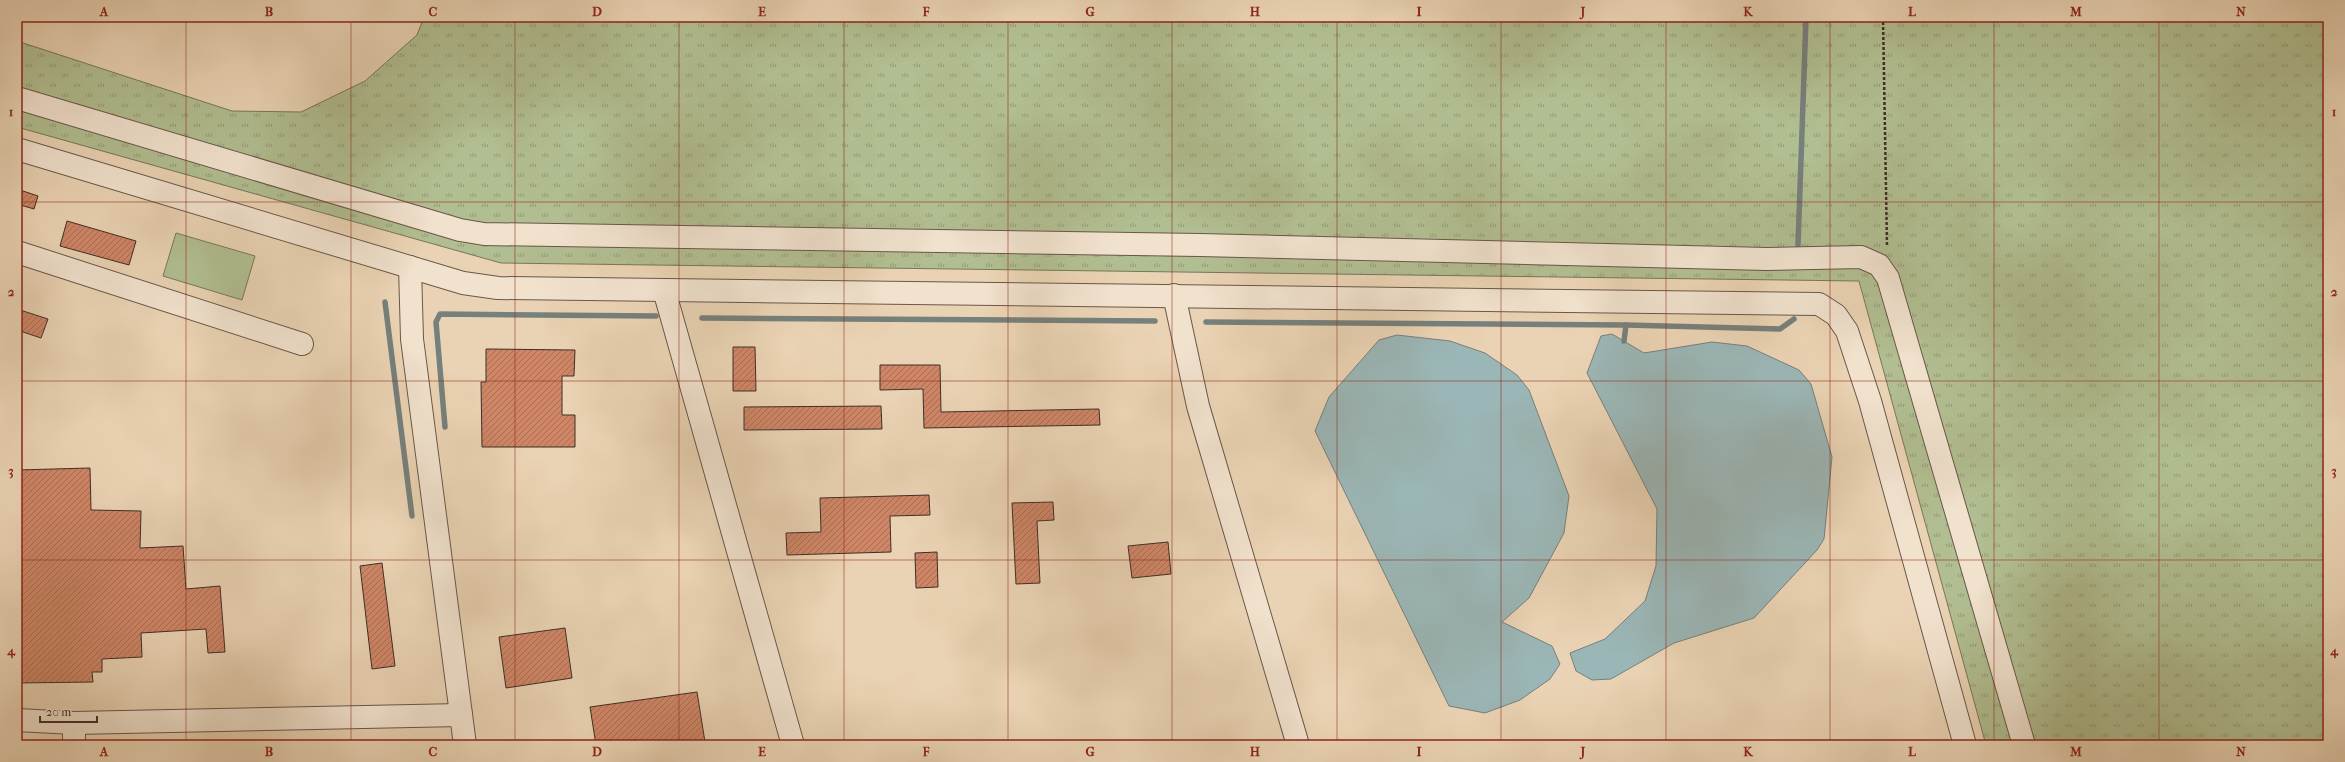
<svg xmlns="http://www.w3.org/2000/svg" width="2345" height="762" viewBox="0 0 2345 762" font-family="'IM FELL French Canon',serif">
	<style>
		.grass { fill: url(#grass-tufts); stroke: #78765c }
		.pitch { fill: #b1be91; stroke: #78765c }
		.water { fill: #9bb6b6; stroke: #76807c }
		.lines { fill: none; stroke-linecap: round; stroke-linejoin: round }
		.stream { stroke: #76807c; stroke-width: 5.5 }
		.building { fill: url(#building-hatch); stroke: #3f2e26 }
		.minor-casing { stroke: #6a574a; stroke-width: 24 }
		.path { stroke: #3f2e26; stroke-width: 2.5; stroke-dasharray: 3 2; stroke-linecap: butt }
		.minor { stroke: #f1e2ce; stroke-width: 22 }
		.grid { fill: none; stroke: #8f2418; stroke-width: 1; stroke-opacity: 0.55 }
		.neatline { fill: none; stroke: #8f2418; stroke-width: 1.5 }
		.grid-label { font-size: 13px; text-anchor: middle; font-weight: bold; fill: #8f2418 }
	</style>
	<defs>
		<pattern id="grass-tufts" width="24" height="20" patternUnits="userSpaceOnUse"><rect width="24" height="20" fill="#b1be91"/><path d="M3 7l-1-3M5 7V3M7 7l1-3M15 17l-1-3M17 17v-4M19 17l1-3" fill="none" stroke="#919b76"/></pattern>
		<pattern id="building-hatch" width="6" height="6" patternUnits="userSpaceOnUse"><rect width="6" height="6" fill="#cf8667"/><path d="M-1 1l2-2M0 6l6-6M5 7l2-2" fill="none" stroke="#a96e55"/></pattern>
	</defs>
	<rect width="100%" height="100%" fill="#ead3b4"/>
	<filter id="stains"><feTurbulence type="fractalNoise" baseFrequency=".005" numOctaves="4"/><feColorMatrix values="0 0 0 0 .2 0 0 0 0 .09 0 0 0 0 .02 0 0 0 .5 -.17"/></filter>
	<radialGradient id="worn" r=".72"><stop offset=".6" stop-color="#630" stop-opacity="0"/><stop offset="1" stop-color="#630" stop-opacity=".3"/></radialGradient>
	<path class="grass" d="M 424,17 L 2328,17 L 2328,745 L 1986,745 L 1859,281 L 501,263 L 17,127 L 17,41 L 232,111 L 301,112 L 365,81 L 417,35 Z"/>
	<path class="pitch" d="M 176,233 L 255,256 L 242,300 L 163,276 Z"/>
	<g class="water">
		<path d="M 1612,334 L 1644,353 L 1712,342 L 1747,346 L 1799,370 L 1811,384 L 1832,457 L 1824,539 L 1817,550 L 1754,618 L 1674,643 L 1611,679 L 1592,680 L 1576,671 L 1570,653 L 1605,639 L 1645,601 L 1656,566 L 1657,509 L 1587,373 L 1601,336 Z"/>
		<path d="M 1397,335 L 1450,341 L 1485,353 L 1517,375 L 1529,390 L 1569,496 L 1564,533 L 1529,598 L 1502,622 L 1552,646 L 1560,664 L 1550,679 L 1520,700 L 1485,713 L 1449,706 L 1315,431 L 1329,397 L 1379,340 Z"/>
	</g>
	<g class="lines">
		<g class="stream">
			<path d="M 1798,245 L 1806,17"/>
			<path d="M 385,302 L 412,516"/>
			<path d="M 702,318 L 1155,321"/>
			<path d="M 1206,322 L 1626,325 L 1780,329 L 1794,319"/>
			<path d="M 1624,341 L 1626,325"/>
			<path d="M 445,427 L 436,322 L 440,314 L 656,316"/>
		</g>
	</g>
	<g class="building">
		<path d="M 17,189 L 38,196 L 34,209 L 17,204 Z"/>
		<path d="M 67,221 L 136,241 L 129,265 L 60,246 Z"/>
		<path d="M 17,309 L 48,319 L 41,338 L 17,330 Z"/>
		<path d="M 733,347 L 755,347 L 756,391 L 733,391 Z"/>
		<path d="M 486,349 L 575,350 L 574,376 L 562,376 L 562,415 L 575,415 L 575,447 L 482,447 L 481,382 L 486,382 Z"/>
		<path d="M 880,365 L 940,365 L 941,412 L 1099,409 L 1100,425 L 924,428 L 923,389 L 880,390 Z"/>
		<path d="M 881,406 L 882,429 L 744,430 L 744,407 Z"/>
		<path d="M 90,468 L 91,510 L 141,511 L 140,548 L 183,546 L 186,589 L 220,586 L 225,652 L 208,653 L 206,629 L 141,633 L 142,657 L 102,659 L 102,672 L 92,672 L 93,682 L 17,683 L 17,470 Z"/>
		<path d="M 929,495 L 930,515 L 890,516 L 891,552 L 787,555 L 786,533 L 821,532 L 820,498 Z"/>
		<path d="M 1053,502 L 1054,520 L 1037,521 L 1040,583 L 1016,584 L 1012,503 Z"/>
		<path d="M 1168,542 L 1171,574 L 1132,578 L 1128,546 Z"/>
		<path d="M 937,552 L 938,587 L 916,588 L 915,553 Z"/>
		<path d="M 382,563 L 395,666 L 372,669 L 360,566 Z"/>
		<path d="M 565,628 L 572,678 L 506,688 L 499,637 Z"/>
		<path d="M 697,692 L 705,742 L 686,745 L 596,745 L 590,707 Z"/>
	</g>
	<g class="lines">
		<defs>
			<g id="minor">
				<path d="M 17,98 L 460,230 L 484,234 L 1200,245 L 1767,259 L 1861,257 L 1879,265 L 1888,278 L 2024,745"/>
				<path d="M 17,149 L 463,283 L 498,288 L 1819,304 L 1836,315 L 1847,331 L 1870,401 L 1965,745"/>
				<path d="M 17,252 L 302,344"/>
				<path d="M 410,267 L 412,339 L 465,745"/>
				<path d="M 664,290 L 793,745"/>
				<path d="M 1174,295 L 1198,406 L 1298,745"/>
				<path d="M 17,720 L 74,723 L 461,715"/>
				<path d="M 74,745 L 74,723"/>
			</g>
		</defs>
		<use href="#minor" class="minor-casing"/>
		<path class="path" d="M 1883,17 L 1887,246"/>
		<use href="#minor" class="minor"/>
	</g>
	<path class="grid" d="M 186,17 L 186,745M 351,17 L 351,745M 515,17 L 515,745M 679,17 L 679,745M 844,17 L 844,745M 1008,17 L 1008,745M 1172,17 L 1172,745M 1337,17 L 1337,745M 1501,17 L 1501,745M 1666,17 L 1666,745M 1830,17 L 1830,745M 1994,17 L 1994,745M 2159,17 L 2159,745M 17,202 L 2328,202M 17,381 L 2328,381M 17,560 L 2328,560"/>
	<rect width="2345" height="762" fill="none" stroke="#ead3b4" stroke-width="44"/>
	<path d="M40 716v6h57v-6" fill="none" stroke="#3f2e26" stroke-width="2"/>
	<text x="46" y="716" font-size="12" fill="#3f2e26" stroke="#f1e2ce" stroke-width="3" paint-order="stroke">20 m</text>
	<rect x="22" y="22" width="2301" height="718" class="neatline"/>
	<g class="grid-label">
		<text x="104" y="16">A</text>
		<text x="269" y="16">B</text>
		<text x="433" y="16">C</text>
		<text x="597" y="16">D</text>
		<text x="762" y="16">E</text>
		<text x="926" y="16">F</text>
		<text x="1090" y="16">G</text>
		<text x="1255" y="16">H</text>
		<text x="1419" y="16">I</text>
		<text x="1583" y="16">J</text>
		<text x="1748" y="16">K</text>
		<text x="1912" y="16">L</text>
		<text x="2076" y="16">M</text>
		<text x="2241" y="16">N</text>
		<text x="11" y="116">1</text>
		<text x="2334" y="116">1</text>
		<text x="11" y="296">2</text>
		<text x="2334" y="296">2</text>
		<text x="11" y="475">3</text>
		<text x="2334" y="475">3</text>
		<text x="11" y="655">4</text>
		<text x="2334" y="655">4</text>
		<text x="104" y="756">A</text>
		<text x="269" y="756">B</text>
		<text x="433" y="756">C</text>
		<text x="597" y="756">D</text>
		<text x="762" y="756">E</text>
		<text x="926" y="756">F</text>
		<text x="1090" y="756">G</text>
		<text x="1255" y="756">H</text>
		<text x="1419" y="756">I</text>
		<text x="1583" y="756">J</text>
		<text x="1748" y="756">K</text>
		<text x="1912" y="756">L</text>
		<text x="2076" y="756">M</text>
		<text x="2241" y="756">N</text>
	</g>
	<rect width="100%" height="100%" filter="url(#stains)"/>
	<rect width="100%" height="100%" fill="url(#worn)"/>
</svg>
